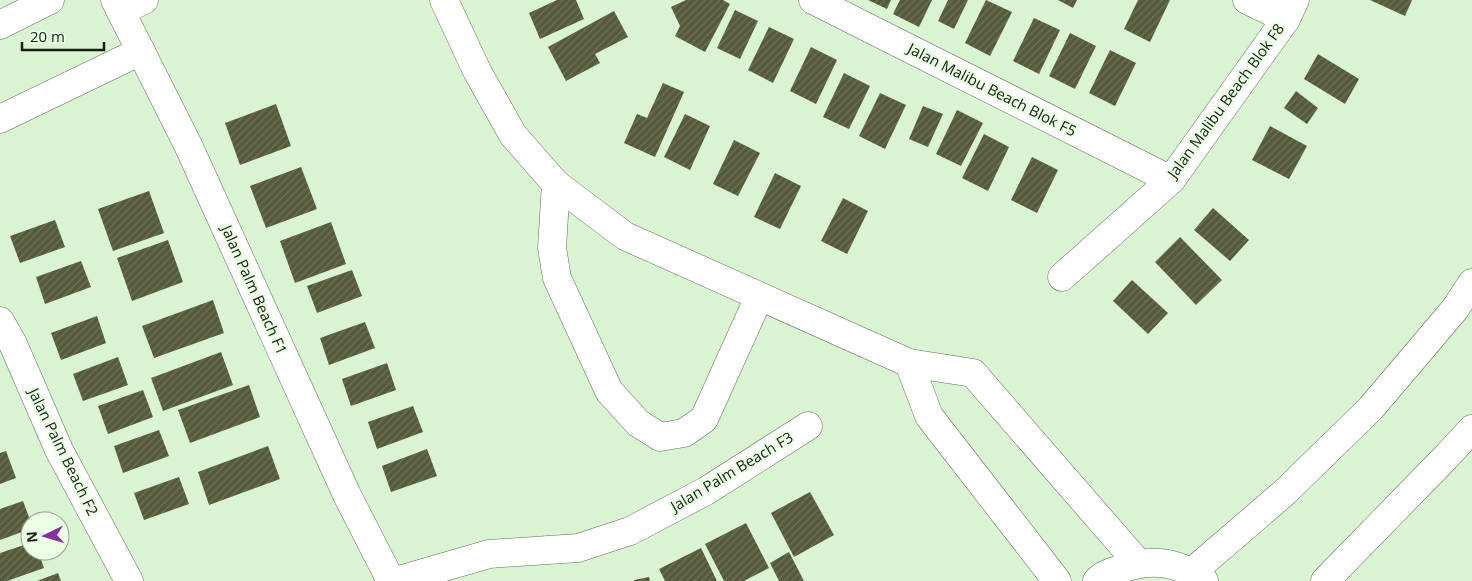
<svg xmlns="http://www.w3.org/2000/svg" width="1472" height="581" viewBox="0 0 1472 581" font-family="'Open Sans',sans-serif">
	<style>
		.building { fill: url(#building-hatch) }
		.lines { fill: none; stroke-linecap: round; stroke-linejoin: round }
		.minor-casing { stroke: #5c7154; stroke-width: 29 }
		.minor { stroke: #fff; stroke-width: 28 }
		.labels { text-anchor: middle; stroke-width: 5; stroke-linejoin: round; paint-order: stroke }
		.street-label { font-size: 15px; fill: #161e13; stroke: #ebffe4 }
	</style>
	<defs>
		<pattern id="building-hatch" width="6" height="6" patternUnits="userSpaceOnUse" patternTransform="scale(1.25)"><rect width="6" height="6" fill="#555b3a"/><path d="M-1 1l2-2M0 6l6-6M5 7l2-2" fill="none" stroke="#6e735a"/></pattern>
	</defs>
	<rect width="100%" height="100%" fill="#daf3d2"/>
	<g class="building">
		<path d="M 557,0 L 576,0 L 584,19 L 540,39 L 529,13 Z"/>
		<path d="M 686,0 L 723,0 L 730,4 L 705,52 L 675,36 L 680,26 L 671,7 Z"/>
		<path d="M 868,0 L 891,0 L 887,9 Z"/>
		<path d="M 900,0 L 932,0 L 919,27 L 893,14 Z"/>
		<path d="M 948,0 L 968,0 L 954,29 L 938,21 Z"/>
		<path d="M 986,0 L 1012,12 L 990,56 L 965,43 Z"/>
		<path d="M 1058,0 L 1077,0 L 1073,8 Z"/>
		<path d="M 1138,0 L 1170,0 L 1150,42 L 1124,29 Z"/>
		<path d="M 1370,0 L 1412,0 L 1405,16 Z"/>
		<path d="M 735,10 L 758,21 L 740,59 L 717,48 Z"/>
		<path d="M 614,11 L 628,37 L 595,54 L 600,63 L 566,81 L 548,47 Z"/>
		<path d="M 1034,18 L 1060,30 L 1039,74 L 1013,61 Z"/>
		<path d="M 769,27 L 794,39 L 773,83 L 748,70 Z"/>
		<path d="M 1070,33 L 1096,46 L 1075,89 L 1049,76 Z"/>
		<path d="M 811,47 L 837,60 L 816,104 L 790,91 Z"/>
		<path d="M 1110,50 L 1136,63 L 1115,106 L 1089,93 Z"/>
		<path d="M 1318,54 L 1359,79 L 1345,104 L 1304,79 Z"/>
		<path d="M 844,73 L 870,86 L 849,129 L 823,117 Z"/>
		<path d="M 663,83 L 684,92 L 655,157 L 624,143 L 637,114 L 647,118 Z"/>
		<path d="M 1296,91 L 1318,108 L 1307,124 L 1284,108 Z"/>
		<path d="M 880,93 L 906,105 L 885,149 L 859,136 Z"/>
		<path d="M 276,104 L 291,146 L 240,165 L 225,123 Z"/>
		<path d="M 923,106 L 943,114 L 928,147 L 909,139 Z"/>
		<path d="M 957,110 L 983,123 L 961,166 L 936,154 Z"/>
		<path d="M 685,114 L 710,126 L 690,170 L 664,157 Z"/>
		<path d="M 1270,126 L 1307,146 L 1289,179 L 1252,160 Z"/>
		<path d="M 984,134 L 1009,147 L 988,191 L 962,178 Z"/>
		<path d="M 734,140 L 760,153 L 738,196 L 713,184 Z"/>
		<path d="M 1032,157 L 1058,170 L 1037,213 L 1011,200 Z"/>
		<path d="M 301,167 L 317,209 L 266,228 L 250,186 Z"/>
		<path d="M 775,173 L 801,186 L 780,229 L 754,217 Z"/>
		<path d="M 149,191 L 164,233 L 113,251 L 98,209 Z"/>
		<path d="M 843,198 L 868,211 L 847,254 L 821,241 Z"/>
		<path d="M 1213,208 L 1249,240 L 1230,261 L 1194,230 Z"/>
		<path d="M 55,220 L 65,247 L 20,263 L 10,236 Z"/>
		<path d="M 331,222 L 346,264 L 295,283 L 280,241 Z"/>
		<path d="M 1180,237 L 1222,280 L 1196,305 L 1155,262 Z"/>
		<path d="M 168,240 L 183,282 L 132,301 L 117,258 Z"/>
		<path d="M 81,261 L 91,287 L 45,304 L 36,277 Z"/>
		<path d="M 352,270 L 362,296 L 317,313 L 307,286 Z"/>
		<path d="M 1132,280 L 1168,313 L 1148,334 L 1113,301 Z"/>
		<path d="M 213,300 L 224,333 L 154,358 L 142,326 Z"/>
		<path d="M 97,316 L 106,343 L 61,360 L 51,333 Z"/>
		<path d="M 365,322 L 375,348 L 329,365 L 320,338 Z"/>
		<path d="M 221,352 L 233,385 L 163,411 L 151,378 Z"/>
		<path d="M 118,357 L 128,385 L 83,401 L 73,374 Z"/>
		<path d="M 387,363 L 396,390 L 351,406 L 342,379 Z"/>
		<path d="M 249,385 L 260,417 L 190,443 L 178,410 Z"/>
		<path d="M 143,390 L 153,417 L 108,434 L 98,406 Z"/>
		<path d="M 413,406 L 423,432 L 377,449 L 368,422 Z"/>
		<path d="M 159,430 L 169,456 L 123,473 L 114,446 Z"/>
		<path d="M 268,446 L 280,479 L 209,505 L 198,472 Z"/>
		<path d="M 427,449 L 437,476 L 391,492 L 382,466 Z"/>
		<path d="M 6,451 L 16,478 L 0,484 L 0,453 Z"/>
		<path d="M 179,477 L 189,504 L 144,520 L 134,493 Z"/>
		<path d="M 810,492 L 834,535 L 794,557 L 771,513 Z"/>
		<path d="M 23,501 L 30,520 L 30,529 L 0,540 L 0,509 Z"/>
		<path d="M 746,523 L 769,568 L 744,581 L 724,581 L 705,544 Z"/>
		<path d="M 30,543 L 30,551 L 38,551 L 44,568 L 7,581 L 0,581 L 0,553 Z"/>
		<path d="M 701,548 L 717,581 L 665,581 L 659,569 Z"/>
		<path d="M 789,552 L 804,581 L 779,581 L 770,563 Z"/>
		<path d="M 58,573 L 61,581 L 37,581 Z"/>
		<path d="M 649,577 L 650,581 L 634,581 L 634,580 Z"/>
	</g>
	<g class="lines">
		<defs>
			<g id="minor">
				<path d="M 115,0 L 188,145 L 347,495 L 391,581"/>
				<path d="M 444,0 L 477,71 L 513,135 L 556,184 L 625,236 L 909,363"/>
				<path d="M 813,0 L 1171,180"/>
				<path d="M 1247,0 L 1286,19"/>
				<path d="M 121,11 L 144,0"/>
				<path d="M 0,25 L 50,0"/>
				<path d="M 0,119 L 141,51"/>
				<path d="M 556,184 L 552,248 L 557,278 L 609,391 L 638,423 L 660,437 L 684,433 L 704,419 L 759,297"/>
				<path d="M 1062,277 L 1171,180 L 1286,19 L 1295,0"/>
				<path d="M 0,321 L 13,344 L 59,450 L 129,581"/>
				<path d="M 1192,572 L 1285,492 L 1371,408 L 1455,309 L 1472,283"/>
				<path d="M 396,581 L 489,554 L 578,548 L 630,531 L 706,491 L 808,426"/>
				<path d="M 1057,581 L 929,416 L 909,363 L 973,373 L 1138,563"/>
				<path d="M 1097,581 C 1103,574 1112,572 1121,569 C 1151,558 1178,561 1204,581"/>
				<path d="M 1325,581 L 1446,457 L 1472,429"/>
			</g>
		</defs>
		<use href="#minor" class="minor-casing"/>
		<use href="#minor" class="minor"/>
	</g>
	<g class="labels">
		<g class="street-label">
			<text transform="translate(992 90) rotate(27)" y="5">Jalan Malibu Beach Blok F5</text>
			<text transform="translate(1226 101) rotate(-54)" y="5">Jalan Malibu Beach Blok F8</text>
			<text transform="translate(254 290) rotate(66)" y="5">Jalan Palm Beach F1</text>
			<text transform="translate(63 452) rotate(64)" y="5">Jalan Palm Beach F2</text>
			<text transform="translate(732 472) rotate(-31)" y="5">Jalan Palm Beach F3</text>
		</g>
	</g>
	<g transform="translate(45 536) rotate(265)"><circle r="24" fill="#ebffe4" stroke="#96a590"/>
	<path d="M0-4L9 19L0 12L-9 19Z" fill="#84309e"/>
	<text y="-8" font-size="14" font-weight="bold" text-anchor="middle" fill="#161e13">N</text>
	</g>
	<path d="M22 42v8h82v-8" fill="none" stroke="#161e13" stroke-width="2.5"/>
	<text x="30" y="42" font-size="15" fill="#161e13" stroke="#ebffe4" stroke-width="4" paint-order="stroke">20 m</text>
</svg>
